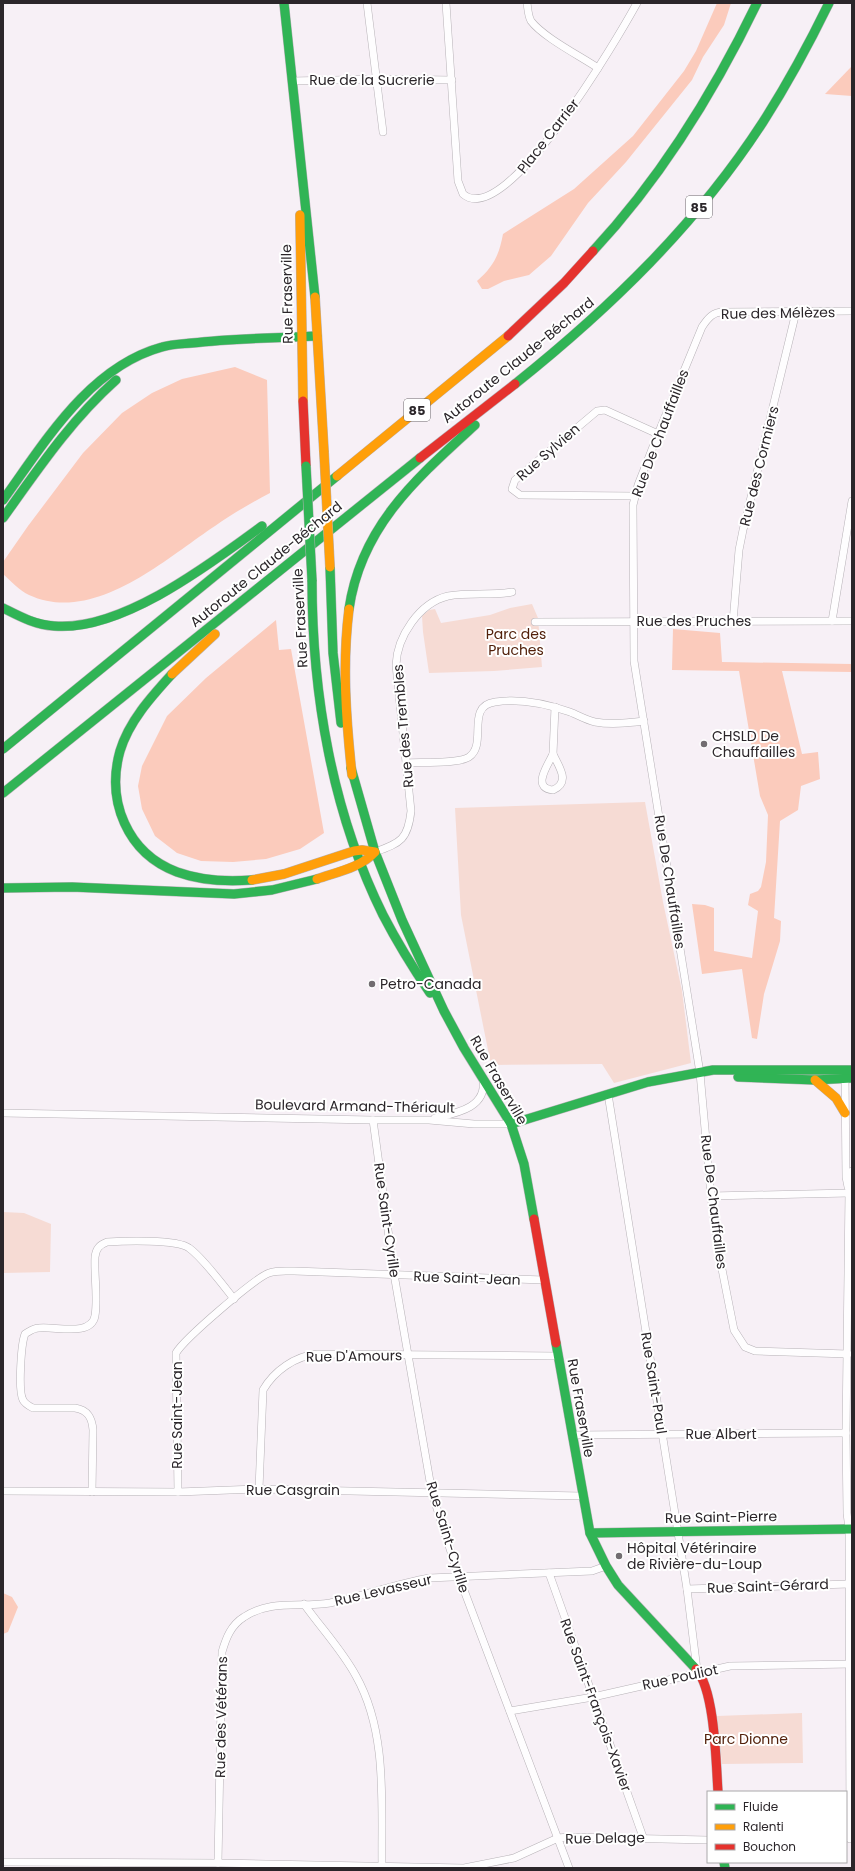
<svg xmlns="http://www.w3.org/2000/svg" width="855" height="1871" viewBox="0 0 855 1871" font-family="Poppins,sans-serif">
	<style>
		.green { fill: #f6dbd4 }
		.forest { fill: #fbcbbc }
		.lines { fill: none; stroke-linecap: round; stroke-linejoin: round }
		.street-casing { stroke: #b7b2b7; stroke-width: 8 }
		.fast-casing { stroke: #b7b2b7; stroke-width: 10 }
		.slow-casing { stroke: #b7b2b7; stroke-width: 10 }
		.jam-casing { stroke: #b7b2b7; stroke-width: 10 }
		.street { stroke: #fefdfe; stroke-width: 7 }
		.fast { stroke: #30b455; stroke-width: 9 }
		.slow { stroke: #ff9f0a; stroke-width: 9 }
		.jam { stroke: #e5322d; stroke-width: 9 }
		.fast-bridge-casing { stroke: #b7b2b7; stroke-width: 10; stroke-linecap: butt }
		.slow-bridge-casing { stroke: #b7b2b7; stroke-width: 10; stroke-linecap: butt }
		.fast-bridge { stroke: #30b455; stroke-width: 9 }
		.slow-bridge { stroke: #ff9f0a; stroke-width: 9 }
		.poi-dot { fill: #726d71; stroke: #fff; stroke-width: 1.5 }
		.labels { text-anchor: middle; stroke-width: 4; stroke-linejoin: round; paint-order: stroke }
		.shield { fill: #fff; stroke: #6b676a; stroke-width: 1 }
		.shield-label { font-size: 13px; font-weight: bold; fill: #2b262a }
		.street-label { font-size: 14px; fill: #2b262a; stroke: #fff }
		.park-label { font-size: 14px; fill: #52200a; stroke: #fff }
		.poi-label { font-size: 14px; fill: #2b262a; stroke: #fff; text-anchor: start }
	</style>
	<rect width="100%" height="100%" fill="#f7f0f6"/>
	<g class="green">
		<path d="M 532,604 L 538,618 L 542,667 L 494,671 L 429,673 L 423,632 L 422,616 L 429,610 L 435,609 L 441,623 L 490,615 L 510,608 Z"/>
		<path d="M 645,802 L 663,902 L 682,991 L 691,1063 L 614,1083 L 602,1064 L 491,1065 L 461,915 L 455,808 Z"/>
		<path d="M 3,1212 L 24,1213 L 51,1224 L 50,1272 L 3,1273 Z"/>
		<path d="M 802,1713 L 803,1763 L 722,1764 L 717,1716 Z"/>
	</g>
	<g class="forest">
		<path d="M 717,3 L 731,3 L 724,25 L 703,57 L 692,80 L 626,162 L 588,203 L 551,256 L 529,275 L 504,281 L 488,289 L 482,289 L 477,281 C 494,266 499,255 503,234 L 574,189 L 633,136 L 684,71 L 696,51 Z"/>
		<path d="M 852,66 L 852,96 L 825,94 Z"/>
		<path d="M 235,367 L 267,380 L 270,493 C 251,503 232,514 215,526 C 165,559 94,625 29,595 C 20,591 11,581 3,574 L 3,562 L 28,526 L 83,453 L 122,413 L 152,393 L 182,379 Z"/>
		<path d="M 276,620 L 279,650 L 291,649 L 324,833 L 300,849 L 266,859 L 233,862 L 201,861 L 177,853 L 155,836 L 142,809 L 138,786 L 142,766 L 167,716 L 206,678 Z"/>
		<path d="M 673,629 L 720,633 L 722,662 L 852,664 L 852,672 L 782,671 L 802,754 L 818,752 L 820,779 L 801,786 L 798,810 L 780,821 L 774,918 L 781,921 L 780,941 L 764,994 L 757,1039 L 752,1038 L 742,969 L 702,974 L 692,904 L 705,905 L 714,908 L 714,951 L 752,958 L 758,911 L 748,905 L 750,894 L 758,891 L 761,887 L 766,862 L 768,815 L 760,796 L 739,671 L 672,670 Z"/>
		<path d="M 3,1593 L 12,1597 L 18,1607 L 8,1632 L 3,1634 Z"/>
	</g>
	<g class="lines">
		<defs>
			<g id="street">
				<path d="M 367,3 L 383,132"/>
				<path d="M 446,3 L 458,181 L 463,194 C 506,231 620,34 637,3"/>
				<path d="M 527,3 C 528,9 528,16 531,21 C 543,37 580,56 598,68"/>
				<path d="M 292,81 L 378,79 L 452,80"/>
				<path d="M 635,496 L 520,495 L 512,489 L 515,480 L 597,411 L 605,410 L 658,434"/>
				<path d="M 832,621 L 852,501"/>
				<path d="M 535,622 L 852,621"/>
				<path d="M 733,622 L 739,550 L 743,530 L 796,312"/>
				<path d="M 553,754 C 559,767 571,782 553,790 C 531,788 548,765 553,754 Z"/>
				<path d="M 553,754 L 555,707"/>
				<path d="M 406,763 C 420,762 459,764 469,757 C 488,744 465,706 495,702 C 520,698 547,704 570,712 C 578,715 586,720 595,722 C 611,725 628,723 644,721"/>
				<path d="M 375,852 C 401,843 408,839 411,811 L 396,665 C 397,637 419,603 448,596 C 469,592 491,596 512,592"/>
				<path d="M 845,1075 L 846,1177 L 848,1187"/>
				<path d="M 608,1094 L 687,1589 L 697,1670"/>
				<path d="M 3,1113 L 373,1120 L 429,1120 L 474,1124 L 511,1124"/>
				<path d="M 435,1118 C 456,1113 487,1108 483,1080"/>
				<path d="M 373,1120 L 394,1274 L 432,1493 L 459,1577 L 569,1868"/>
				<path d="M 711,1196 L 849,1193"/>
				<path d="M 848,1354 L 755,1351 L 745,1347 L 734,1330 L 718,1249 L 711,1196 L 700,1073 L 634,661 L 633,505 L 638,485 L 658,434 L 702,327 C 708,318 713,312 723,312 L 852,311"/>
				<path d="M 573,1435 L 846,1433"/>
				<path d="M 259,1489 L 263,1390 C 274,1371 295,1356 317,1354 L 557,1356"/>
				<path d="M 3,1491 L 178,1492 L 259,1489 L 582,1496"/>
				<path d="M 92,1492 L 93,1430 C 92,1418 88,1410 75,1408 L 33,1408 C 29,1406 25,1404 23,1400 C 18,1391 21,1344 25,1334 C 30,1331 33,1328 39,1328 C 55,1326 91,1337 95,1316 C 98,1297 94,1276 95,1257 C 96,1249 99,1245 107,1242 C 123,1241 177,1239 189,1248 C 202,1257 223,1285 234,1299"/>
				<path d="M 178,1492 L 176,1353 C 184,1339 255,1278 269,1273 C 277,1270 286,1271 294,1271 L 544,1280"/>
				<path d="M 549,1573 L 643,1837"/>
				<path d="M 687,1589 L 849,1584"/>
				<path d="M 304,1604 C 321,1628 342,1650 356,1676 C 388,1733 381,1804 382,1867"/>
				<path d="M 510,1711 L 593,1697 L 730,1666 L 852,1664"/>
				<path d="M 850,1839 L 849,1529 L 847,1513 L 846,1433 L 849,1193 L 852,1171"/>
				<path d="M 3,1862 L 218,1863 L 464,1868 L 514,1858 L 558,1838 L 568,1837 L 708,1840"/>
				<path d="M 218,1863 L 222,1652 C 226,1638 231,1625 244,1617 C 271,1599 301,1608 330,1603 C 364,1596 395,1584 429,1578 L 592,1571 L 606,1566"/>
			</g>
			<g id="fast">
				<path d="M 284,3 L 315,297"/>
				<path d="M 593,251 C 661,178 714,92 757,3"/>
				<path d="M 515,384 C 610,308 697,224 763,122 C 788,83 809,44 829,3"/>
				<path d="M 3,500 C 45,442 89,367 162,347 C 172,344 182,344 192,343 C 234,338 275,338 317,336"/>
				<path d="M 3,518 C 38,469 71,420 116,380"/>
				<path d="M 330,567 L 333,653 L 341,723"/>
				<path d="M 312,580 C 312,694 332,812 383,915 C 397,942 413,968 430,993"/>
				<path d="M 3,608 C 19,616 35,625 54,626 C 121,632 210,564 262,526"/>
				<path d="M 349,609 C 361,526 417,478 475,425"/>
				<path d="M 172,674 C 152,696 129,721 120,751 C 106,801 127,853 177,872 C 202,881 227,882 252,880"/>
				<path d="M 3,749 L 337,476"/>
				<path d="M 351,768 L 375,852 L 402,920 L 444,1011 L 464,1048 L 511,1124 L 524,1164 L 534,1219"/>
				<path d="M 3,793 L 420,458"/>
				<path d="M 3,888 L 72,887 L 234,894 L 272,890 L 317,879"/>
				<path d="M 738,1077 L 815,1080 L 852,1078"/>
				<path d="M 511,1124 L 648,1082 L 713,1070 L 852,1070"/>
				<path d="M 556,1343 L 590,1533 L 606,1566 L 618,1585 L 696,1669"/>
				<path d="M 590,1533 L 852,1529"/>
				<path d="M 724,1862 L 725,1868"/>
			</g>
			<g id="slow">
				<path d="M 300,215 L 303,401"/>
				<path d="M 315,297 L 324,452"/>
				<path d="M 337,476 L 508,336"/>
				<path d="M 349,609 C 342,665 346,719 352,775"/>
				<path d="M 172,674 L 215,634"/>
				<path d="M 252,880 L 284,874 L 354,851 L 362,850 L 375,852 C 360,868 337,872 317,879"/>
				<path d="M 815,1080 L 836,1098 L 845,1113"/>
			</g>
			<g id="jam">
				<path d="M 508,336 L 564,283 L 593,251"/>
				<path d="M 303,401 L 306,466"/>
				<path d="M 420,458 L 515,384"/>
				<path d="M 534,1219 L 556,1343"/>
				<path d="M 696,1669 C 715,1690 716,1763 718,1792"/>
			</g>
		</defs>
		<use href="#street" class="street-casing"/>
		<use href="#fast" class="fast-casing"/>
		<use href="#slow" class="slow-casing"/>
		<use href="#jam" class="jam-casing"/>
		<use href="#street" class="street"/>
		<use href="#fast" class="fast"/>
		<use href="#slow" class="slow"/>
		<use href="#jam" class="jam"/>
		<defs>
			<path id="fast-bridge" d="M 306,466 L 312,580"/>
			<path id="slow-bridge" d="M 324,452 L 330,567"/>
		</defs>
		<use href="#fast-bridge" class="fast-bridge-casing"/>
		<use href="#slow-bridge" class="slow-bridge-casing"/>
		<use href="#fast-bridge" class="fast-bridge"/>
		<use href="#slow-bridge" class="slow-bridge"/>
	</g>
	<g class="poi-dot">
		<circle cx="704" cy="744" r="4"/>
		<circle cx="372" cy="984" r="4"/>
		<circle cx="619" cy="1556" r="4"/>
	</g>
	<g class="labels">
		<g class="shield">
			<rect x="686" y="196" width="26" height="22" rx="3"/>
			<rect x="404" y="399" width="26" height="22" rx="3"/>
		</g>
		<g class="shield-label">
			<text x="699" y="212">85</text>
			<text x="417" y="415">85</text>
		</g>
		<g class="street-label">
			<text x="372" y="85">Rue de la Sucrerie</text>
			<text transform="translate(548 136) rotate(-52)" y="5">Place Carrier</text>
			<text transform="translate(287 294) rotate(-91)" y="5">Rue Fraserville</text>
			<text transform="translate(778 313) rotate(-1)" y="5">Rue des Mélèzes</text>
			<text transform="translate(518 360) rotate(-39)" y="5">Autoroute Claude-Béchard</text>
			<text transform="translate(660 433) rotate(-69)" y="5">Rue De Chauffailles</text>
			<text transform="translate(548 452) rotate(-41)" y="5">Rue Sylvien</text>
			<text transform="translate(759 466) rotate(-76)" y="5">Rue des Cormiers</text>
			<text transform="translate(266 564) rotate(-39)" y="5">Autoroute Claude-Béchard</text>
			<text transform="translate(300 618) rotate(-93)" y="5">Rue Fraserville</text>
			<text x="694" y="626">Rue des Pruches</text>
			<text transform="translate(403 726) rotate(-95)" y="5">Rue des Trembles</text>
			<text transform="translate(670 882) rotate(81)" y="5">Rue De Chauffailles</text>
			<text transform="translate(499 1080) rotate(60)" y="5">Rue Fraserville</text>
			<text transform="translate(355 1106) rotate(1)" y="5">Boulevard Armand-Thériault</text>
			<text transform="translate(714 1202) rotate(83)" y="5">Rue De Chauffailles</text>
			<text transform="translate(387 1220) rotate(82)" y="5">Rue Saint-Cyrille</text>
			<text transform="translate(467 1278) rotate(2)" y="5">Rue Saint-Jean</text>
			<text transform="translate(354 1356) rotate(-1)" y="5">Rue D'Amours</text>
			<text transform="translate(654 1383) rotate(81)" y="5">Rue Saint-Paul</text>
			<text transform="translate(581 1408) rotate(80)" y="5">Rue Fraserville</text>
			<text transform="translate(177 1415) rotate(-90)" y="5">Rue Saint-Jean</text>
			<text x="721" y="1439">Rue Albert</text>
			<text x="293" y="1495">Rue Casgrain</text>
			<text transform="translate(721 1517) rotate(-1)" y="5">Rue Saint-Pierre</text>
			<text transform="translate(448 1537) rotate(73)" y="5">Rue Saint-Cyrille</text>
			<text transform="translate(768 1586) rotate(-2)" y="5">Rue Saint-Gérard</text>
			<text transform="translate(383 1590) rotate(-13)" y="5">Rue Levasseur</text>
			<text transform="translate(680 1677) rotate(-12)" y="5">Rue Pouliot</text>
			<text transform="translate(596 1705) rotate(70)" y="5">Rue Saint-François-Xavier</text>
			<text transform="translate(221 1717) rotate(-89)" y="5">Rue des Vétérans</text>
			<text transform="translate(605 1838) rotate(-1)" y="5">Rue Delage</text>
		</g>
		<g class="park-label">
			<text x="516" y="639">Parc des<tspan x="516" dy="16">Pruches</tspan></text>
			<text x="746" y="1744">Parc Dionne</text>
		</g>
		<g class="poi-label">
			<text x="712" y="741">CHSLD De<tspan x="712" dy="16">Chauffailles</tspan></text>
			<text x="380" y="989">Petro-Canada</text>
			<text x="627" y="1553">Hôpital Vétérinaire<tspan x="627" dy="16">de Rivière-du-Loup</tspan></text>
		</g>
	</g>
	<rect width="855" height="1871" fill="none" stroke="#2b262a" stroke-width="8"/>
	<rect x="707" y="1791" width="140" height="72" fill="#ffffff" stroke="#aaa8aa"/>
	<rect x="715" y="1804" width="20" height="6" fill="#30b455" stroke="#aaa8aa"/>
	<text x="743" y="1811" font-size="12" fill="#2b262a">Fluide</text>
	<rect x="715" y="1824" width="20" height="6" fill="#ff9f0a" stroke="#aaa8aa"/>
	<text x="743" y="1831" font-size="12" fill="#2b262a">Ralenti</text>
	<rect x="715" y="1844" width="20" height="6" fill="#e5322d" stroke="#aaa8aa"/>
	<text x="743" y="1851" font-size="12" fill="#2b262a">Bouchon</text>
</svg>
